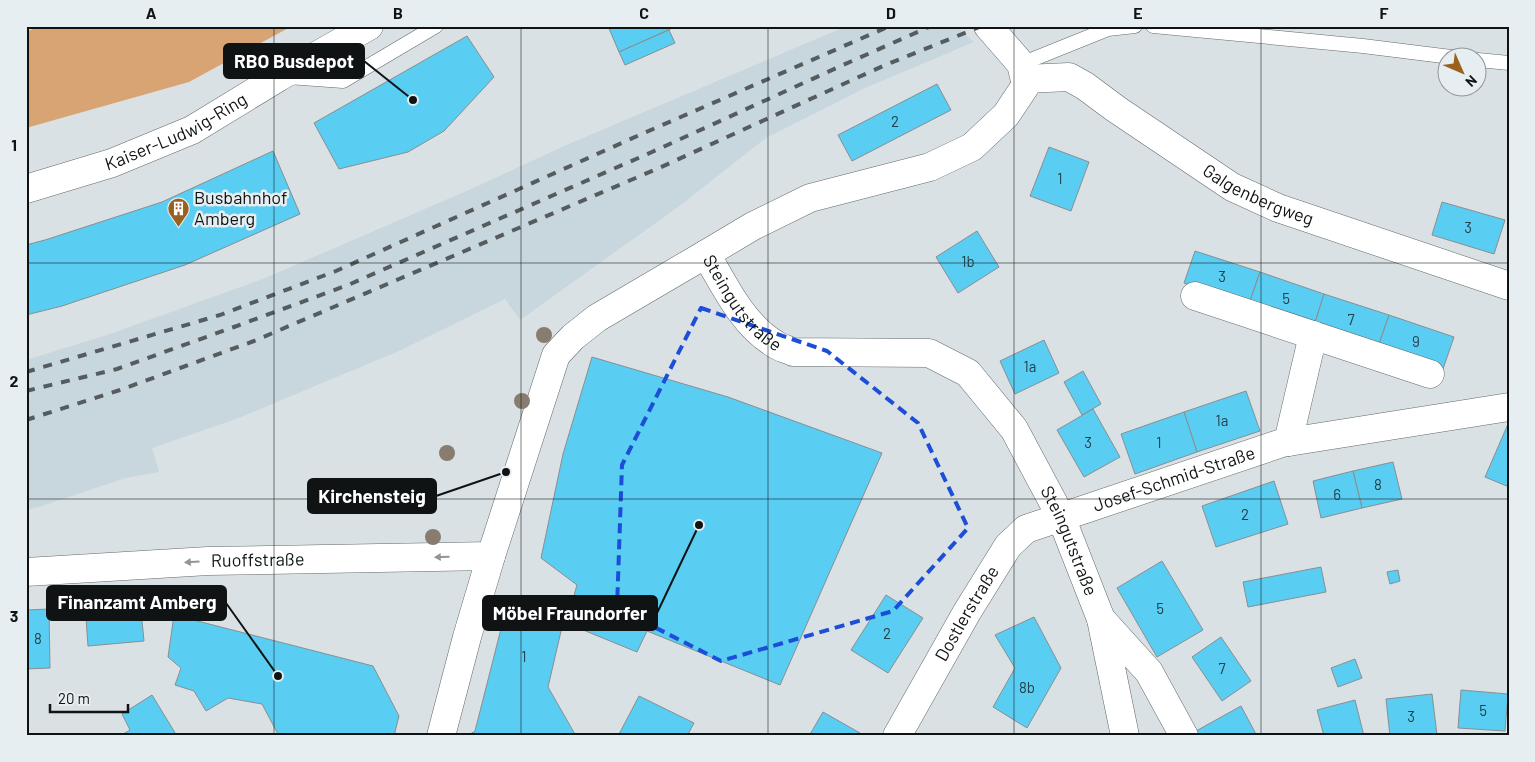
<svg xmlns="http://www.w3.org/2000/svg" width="1535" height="762" viewBox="0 0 1535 762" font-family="Barlow,sans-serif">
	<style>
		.built { fill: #c7d7dd }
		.green { fill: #d9a473 }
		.building { fill: #5acdf2; stroke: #888f91 }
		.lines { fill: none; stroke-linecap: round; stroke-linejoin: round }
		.service-casing { stroke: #636a6c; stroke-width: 15 }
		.minor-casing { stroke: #636a6c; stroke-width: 29 }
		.tertiary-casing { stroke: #636a6c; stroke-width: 29 }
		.secondary-casing { stroke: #636a6c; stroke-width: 29 }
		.service { stroke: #fff; stroke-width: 14 }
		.minor { stroke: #fff; stroke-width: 28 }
		.tertiary { stroke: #fff; stroke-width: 28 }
		.secondary { stroke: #fff; stroke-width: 28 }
		.rail { stroke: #565b5d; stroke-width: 4; stroke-dasharray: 9 9; stroke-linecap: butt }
		.tree { fill: #877c6d }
		.oneway { fill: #939595 }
		.marked { fill: none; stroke: #1d4ed8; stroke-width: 4; stroke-dasharray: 10 6; stroke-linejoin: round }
		.grid { fill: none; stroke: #101314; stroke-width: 1; stroke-opacity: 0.55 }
		.labels { text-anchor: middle; stroke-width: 5; stroke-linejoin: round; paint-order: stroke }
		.number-label { font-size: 15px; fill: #22424c }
		.street-label { font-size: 18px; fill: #101314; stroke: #e7eef1 }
		.poi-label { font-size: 18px; fill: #101314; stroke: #e7eef1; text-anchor: start }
		.leader { fill: none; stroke: #101314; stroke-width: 2 }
		.callout-dot { fill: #101314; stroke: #e7eef1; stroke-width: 2 }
		.callout { fill: #101314; stroke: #101314; stroke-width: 2 }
		.callout-label { font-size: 19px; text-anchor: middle; font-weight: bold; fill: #fff }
		.neatline { fill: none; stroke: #101314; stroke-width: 2 }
		.grid-label { font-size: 16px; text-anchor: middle; font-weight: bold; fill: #101314 }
	</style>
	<rect width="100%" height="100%" fill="#d9e1e4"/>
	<path class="built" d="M 847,26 L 956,26 L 974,42 L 863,89 L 766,138 L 678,207 L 520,320 L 505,299 L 399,351 L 236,419 L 152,448 L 159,472 L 125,478 L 42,506 L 26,510 L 26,360 L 107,335 L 263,279 L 478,186 L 564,146 Z"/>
	<path class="green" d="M 40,26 L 292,26 L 189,82 L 26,128 L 26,32 Z"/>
	<g class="building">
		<path d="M 608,26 L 677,26 L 619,52 Z"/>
		<path d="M 669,30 L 675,43 L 625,65 L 619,52 Z"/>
		<path d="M 467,36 L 494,77 L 444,131 L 408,152 L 339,169 L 314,123 Z"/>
		<path d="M 937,84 L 951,110 L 852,161 L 838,135 Z"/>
		<path d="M 1049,147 L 1089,162 L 1071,211 L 1030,196 Z"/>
		<path d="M 273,151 L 300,214 L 185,265 L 62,306 L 26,315 L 26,245 L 45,240 L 162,202 Z"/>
		<path d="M 1442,202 L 1505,220 L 1494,254 L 1432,235 Z"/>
		<path d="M 977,231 L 999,267 L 958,293 L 936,257 Z"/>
		<path d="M 1195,251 L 1260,272 L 1249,304 L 1184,283 Z"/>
		<path d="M 1260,272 L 1324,294 L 1314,326 L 1249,304 Z"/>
		<path d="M 1324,294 L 1389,315 L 1378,347 L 1314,326 Z"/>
		<path d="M 1389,315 L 1454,337 L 1443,369 L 1378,347 Z"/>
		<path d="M 1044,340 L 1059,373 L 1015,394 L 1000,361 Z"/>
		<path d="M 592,357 L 728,397 L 882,453 L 780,685 L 647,631 L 637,652 L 566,623 L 577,585 L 541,558 L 563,454 Z"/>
		<path d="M 1083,371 L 1101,404 L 1082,415 L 1064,382 Z"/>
		<path d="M 1246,391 L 1260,431 L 1197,452 L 1184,412 Z"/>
		<path d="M 1093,409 L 1120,457 L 1084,477 L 1057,430 Z"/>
		<path d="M 1184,412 L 1197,452 L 1135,474 L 1121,434 Z"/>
		<path d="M 1508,424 L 1509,424 L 1509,487 L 1485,477 Z"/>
		<path d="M 1393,462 L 1402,499 L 1362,508 L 1353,471 Z"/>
		<path d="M 1353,471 L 1362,508 L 1321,518 L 1313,481 Z"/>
		<path d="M 1274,481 L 1288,524 L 1216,547 L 1202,506 Z"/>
		<path d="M 1162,561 L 1203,630 L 1157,657 L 1117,588 Z"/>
		<path d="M 1321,567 L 1326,592 L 1248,607 L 1243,582 Z"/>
		<path d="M 1398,570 L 1400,581 L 1390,584 L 1387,572 Z"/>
		<path d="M 886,595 L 923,618 L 888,673 L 851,650 Z"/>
		<path d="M 140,600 L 144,641 L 88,646 L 85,605 Z"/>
		<path d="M 49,609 L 50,668 L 26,669 L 26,610 Z"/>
		<path d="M 506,609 L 562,627 L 548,687 L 576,736 L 467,736 L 475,731 Z"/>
		<path d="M 174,615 L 373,666 L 399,716 L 394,736 L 279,736 L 262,704 L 228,698 L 206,711 L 194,691 L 175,685 L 181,668 L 168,657 Z"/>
		<path d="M 1034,617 L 1061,668 L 1027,728 L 993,707 L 1015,668 L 995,635 Z"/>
		<path d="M 1221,637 L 1251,681 L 1222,701 L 1192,657 Z"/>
		<path d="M 1355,659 L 1362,678 L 1338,687 L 1331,668 Z"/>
		<path d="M 1461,690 L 1508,694 L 1505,731 L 1458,728 Z"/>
		<path d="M 1432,694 L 1437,735 L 1390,736 L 1386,699 Z"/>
		<path d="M 152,695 L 177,736 L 120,736 L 130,730 L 122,714 Z"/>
		<path d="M 639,696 L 694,723 L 687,736 L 618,736 Z"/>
		<path d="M 1355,700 L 1364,736 L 1324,736 L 1317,710 Z"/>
		<path d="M 1241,706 L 1257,736 L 1199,736 L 1196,731 Z"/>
		<path d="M 823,712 L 860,733 L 859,736 L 809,736 Z"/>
	</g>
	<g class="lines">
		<defs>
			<g id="service">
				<path d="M 1153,26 L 1363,46 L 1459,58"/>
				<path d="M 1478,60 L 1509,63"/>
				<path d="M 1021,64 L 1108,29 L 1135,26"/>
				<path d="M 288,77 L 343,81 L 436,26"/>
			</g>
			<g id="minor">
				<path id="s1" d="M 1025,79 L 1069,77 L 1085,86 L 1116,109 L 1232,187 L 1278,208 L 1509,286"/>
				<path d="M 1195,296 L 1430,374"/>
				<path d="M 1288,442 L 1313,335"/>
				<path id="s2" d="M 26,572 L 208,561 L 491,556"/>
				<path d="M 1101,619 L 1149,672 L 1184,736"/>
				<path d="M 441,736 L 467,637 L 491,556 L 556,355 L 573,337 L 597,318 L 706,254"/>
				<path id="s3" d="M 897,736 L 967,612 L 1008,546 L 1026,529 L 1282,443 L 1509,407"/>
			</g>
			<g id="tertiary">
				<path id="s4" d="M 988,26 L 1021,64 L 1026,85 L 1006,115 L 972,147 L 930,167 L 810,198 L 753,226 L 706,254 C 725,286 742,324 775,344 C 780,348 787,349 793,352 L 929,353 L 968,373 L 1014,429 L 1061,517 L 1101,619 L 1125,736"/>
			</g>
			<g id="secondary">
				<path id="s5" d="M 26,189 L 112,163 L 192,130 L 279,77 L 369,26"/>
			</g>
		</defs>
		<use href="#service" class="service-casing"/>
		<use href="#minor" class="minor-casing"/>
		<use href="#tertiary" class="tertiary-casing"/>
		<use href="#secondary" class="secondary-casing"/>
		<use href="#service" class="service"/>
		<use href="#minor" class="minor"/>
		<use href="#tertiary" class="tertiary"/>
		<use href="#secondary" class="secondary"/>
		<g class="rail">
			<path d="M 26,372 L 220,315 L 336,271 L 644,133 L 890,26"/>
			<path d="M 26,391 L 117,369 L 234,327 L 348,285 L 652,152 L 843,65 L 931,26"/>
			<path d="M 26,420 L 120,390 L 254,341 L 659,168 L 883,66 L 982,26"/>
		</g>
	</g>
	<g class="tree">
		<circle cx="544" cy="335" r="8"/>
		<circle cx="522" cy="401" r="8"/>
		<circle cx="447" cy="453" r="8"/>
		<circle cx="433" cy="537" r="8"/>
	</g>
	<defs><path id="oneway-solid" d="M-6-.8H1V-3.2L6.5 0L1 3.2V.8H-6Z" transform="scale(1.25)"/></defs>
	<g class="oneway">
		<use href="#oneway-solid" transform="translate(442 557) rotate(179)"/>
		<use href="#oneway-solid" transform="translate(192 562) rotate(177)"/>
	</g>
	<path class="marked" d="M 701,308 L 827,351 L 918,423 L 968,528 L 893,611 L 721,661 L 617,608 L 622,465 Z"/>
	<path class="grid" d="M 274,26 L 274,736M 521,26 L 521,736M 768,26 L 768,736M 1014,26 L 1014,736M 1261,26 L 1261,736M 26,263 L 1509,263M 26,499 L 1509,499"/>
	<defs>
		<symbol id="building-pin" viewBox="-11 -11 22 30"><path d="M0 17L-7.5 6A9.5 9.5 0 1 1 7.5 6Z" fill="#9a601f" stroke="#e7eef1"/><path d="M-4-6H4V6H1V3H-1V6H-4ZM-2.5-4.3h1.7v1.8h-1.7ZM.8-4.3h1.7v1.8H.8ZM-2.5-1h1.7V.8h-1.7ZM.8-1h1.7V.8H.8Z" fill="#fff"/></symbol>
	</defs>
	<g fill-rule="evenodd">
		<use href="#building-pin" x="166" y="196" width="25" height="34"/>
	</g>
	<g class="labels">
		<g class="number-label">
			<text x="895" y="127">2</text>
			<text x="1060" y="184">1</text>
			<text x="1468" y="233">3</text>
			<text x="968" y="267">1b</text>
			<text x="1222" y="282">3</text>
			<text x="1286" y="304">5</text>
			<text x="1351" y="325">7</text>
			<text x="1416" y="347">9</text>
			<text x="1030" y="372">1a</text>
			<text x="1222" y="426">1a</text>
			<text x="1088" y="448">3</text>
			<text x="1159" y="448">1</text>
			<text x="1378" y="490">8</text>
			<text x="1337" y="500">6</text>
			<text x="1245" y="520">2</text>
			<text x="1160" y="614">5</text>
			<text x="887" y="639">2</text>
			<text x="38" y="644">8</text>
			<text x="524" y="662">1</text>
			<text x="1222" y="674">7</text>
			<text x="1027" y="693">8b</text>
			<text x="1483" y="716">5</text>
			<text x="1411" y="722">3</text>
		</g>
		<g class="street-label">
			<text dy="6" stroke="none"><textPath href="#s5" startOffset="161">Kaiser-Ludwig-Ring</textPath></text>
			<text dy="6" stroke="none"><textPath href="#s1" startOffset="268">Galgenbergweg</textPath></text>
			<text dy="6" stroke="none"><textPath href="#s4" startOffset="505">Steingutstraße</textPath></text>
			<text dy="6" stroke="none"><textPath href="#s3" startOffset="401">Josef-Schmid-Straße</textPath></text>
			<text dy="6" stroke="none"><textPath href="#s4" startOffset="955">Steingutstraße</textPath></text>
			<text dy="6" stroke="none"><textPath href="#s2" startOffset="232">Ruoffstraße</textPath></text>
			<text dy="6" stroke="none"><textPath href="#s3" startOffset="141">Dostlerstraße</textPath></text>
		</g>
		<g class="poi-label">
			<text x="194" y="204">Busbahnhof<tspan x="194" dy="21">Amberg</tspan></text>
		</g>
	</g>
	<path class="leader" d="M413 100L364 61M506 472L436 496M278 676L226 603M699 525L657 613"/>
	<g class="callout-dot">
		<circle cx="413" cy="100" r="5"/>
		<circle cx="506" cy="472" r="5"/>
		<circle cx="278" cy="676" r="5"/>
		<circle cx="699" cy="525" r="5"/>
	</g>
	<g class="callout">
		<rect x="224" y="44" width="140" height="34" rx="5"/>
		<rect x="308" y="479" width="128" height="34" rx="5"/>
		<rect x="47" y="586" width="179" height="34" rx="5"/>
		<rect x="483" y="596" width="174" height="34" rx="5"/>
	</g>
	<g class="callout-label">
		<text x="294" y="68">RBO Busdepot</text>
		<text x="372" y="503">Kirchensteig</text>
		<text x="137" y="609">Finanzamt Amberg</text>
		<text x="570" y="620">Möbel Fraundorfer</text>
	</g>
	<rect width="1535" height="762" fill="none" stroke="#e7eef1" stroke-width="55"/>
	<g transform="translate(1462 72) rotate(135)"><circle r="24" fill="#e7eef1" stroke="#919699"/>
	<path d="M0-4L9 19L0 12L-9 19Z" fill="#9a601f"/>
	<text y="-8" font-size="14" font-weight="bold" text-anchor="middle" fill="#101314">N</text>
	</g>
	<path d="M50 704v8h78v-8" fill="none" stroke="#101314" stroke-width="2.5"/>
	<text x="58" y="704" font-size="15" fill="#101314" stroke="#e7eef1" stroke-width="4" paint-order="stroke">20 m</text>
	<rect x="28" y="28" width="1480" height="706" class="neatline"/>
	<g class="grid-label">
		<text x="151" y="19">A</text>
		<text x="398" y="19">B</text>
		<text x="644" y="19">C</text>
		<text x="891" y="19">D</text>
		<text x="1138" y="19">E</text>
		<text x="1384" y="19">F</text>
		<text x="14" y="151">1</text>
		<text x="14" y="387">2</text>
		<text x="14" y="622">3</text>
	</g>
</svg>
